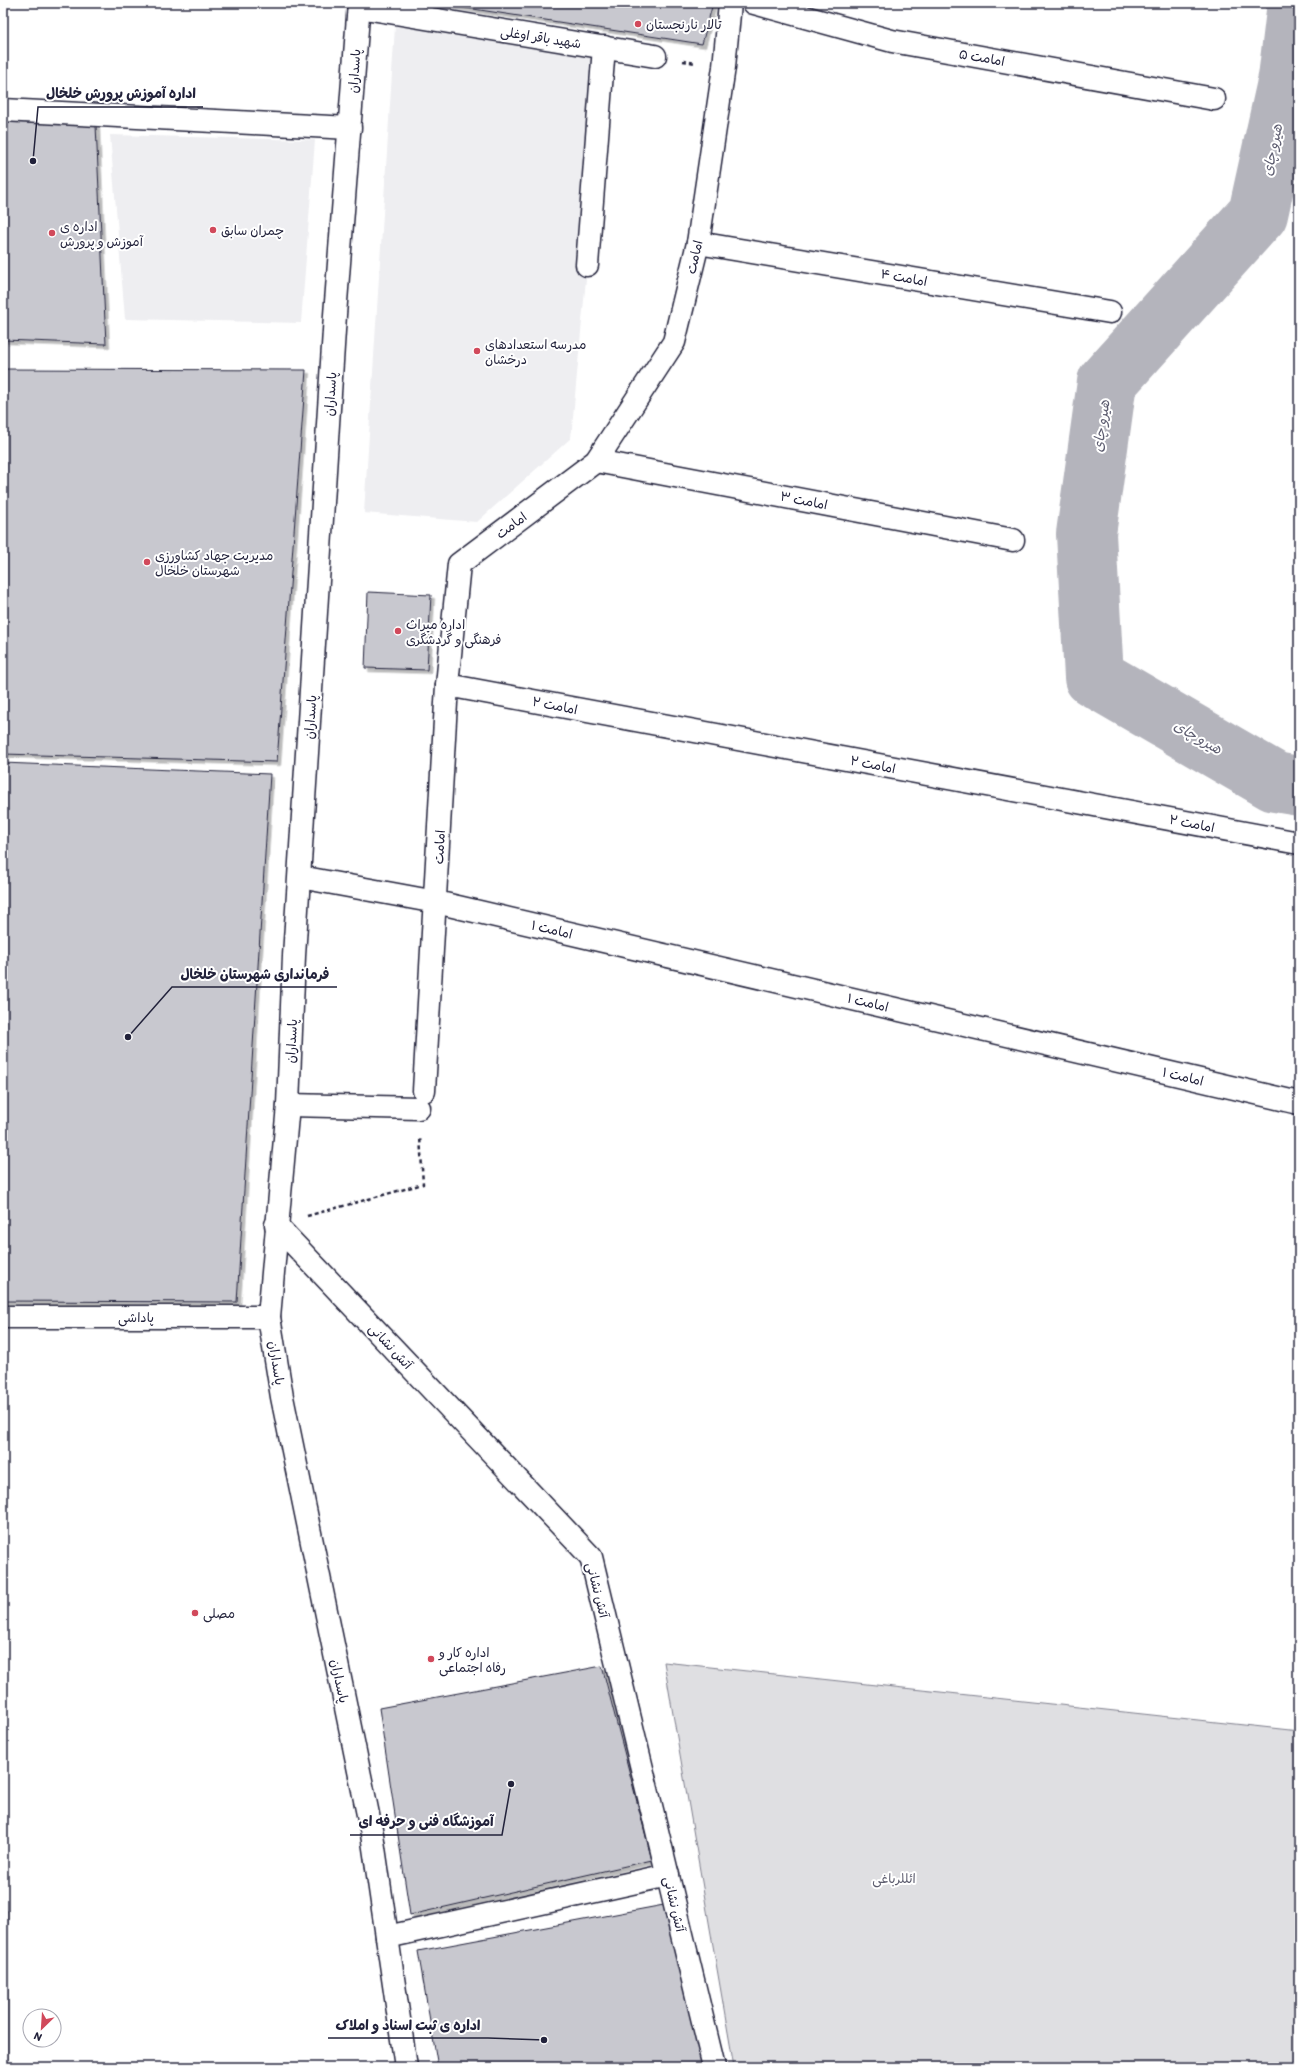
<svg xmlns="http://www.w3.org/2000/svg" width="1302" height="2070" viewBox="0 0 1302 2070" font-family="Itim,'Playpen Sans Arabic',sans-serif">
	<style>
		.built { fill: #eeeef1 }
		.green { fill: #dfdfe2; stroke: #80808e }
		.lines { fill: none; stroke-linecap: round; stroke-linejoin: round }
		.river { stroke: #b4b4bc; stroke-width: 60 }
		.building { fill: #c8c8cf; stroke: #22223b; filter: url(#shadow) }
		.minor-casing { stroke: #22223b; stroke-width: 25 }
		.path { stroke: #22223b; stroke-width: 2.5; stroke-dasharray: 4 3; stroke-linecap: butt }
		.minor { stroke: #fff; stroke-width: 22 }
		.poi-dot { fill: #d1495b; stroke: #fff; stroke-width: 1.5 }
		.labels { text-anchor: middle; stroke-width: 4; stroke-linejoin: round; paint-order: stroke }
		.poi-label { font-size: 13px; fill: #22223b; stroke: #fff; text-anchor: start }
		.street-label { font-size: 13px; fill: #22223b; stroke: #fff }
		.park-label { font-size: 13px; fill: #5b5b6d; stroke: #fff }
		.water-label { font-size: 14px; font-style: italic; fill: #5c5c6f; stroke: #fff }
		.leader { fill: none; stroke: #22223b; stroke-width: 1.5 }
		.callout-dot { fill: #22223b; stroke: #fff; stroke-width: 1.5 }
		.callout-label { font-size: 14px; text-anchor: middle; font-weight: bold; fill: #22223b; stroke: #fff; stroke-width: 4; stroke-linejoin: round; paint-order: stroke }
	</style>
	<defs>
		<filter id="shadow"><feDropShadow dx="3.5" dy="3.5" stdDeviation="0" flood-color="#0004"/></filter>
	</defs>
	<rect width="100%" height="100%" fill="#fff"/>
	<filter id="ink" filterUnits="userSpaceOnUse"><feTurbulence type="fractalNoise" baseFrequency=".025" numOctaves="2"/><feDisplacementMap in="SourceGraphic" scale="8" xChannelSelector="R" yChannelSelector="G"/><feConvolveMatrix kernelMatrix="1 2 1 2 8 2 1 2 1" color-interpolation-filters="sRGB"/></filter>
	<g filter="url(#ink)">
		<g class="built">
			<path d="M 395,26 L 607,56 L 571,438 L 477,522 L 364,513 Z"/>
			<path d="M 110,135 L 315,140 L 301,323 L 125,319 Z"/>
		</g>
		<g class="green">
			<path d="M 664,1662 L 1299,1731 L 1299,2067 L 734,2067 Z"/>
			<rect x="3" y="1911" width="5" height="156"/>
		</g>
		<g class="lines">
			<path class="river" d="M 1297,3 L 1288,78 L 1258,214 L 1107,382 L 1086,534 L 1094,677 L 1275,782 L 1299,786"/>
		</g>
		<g class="building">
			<path d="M 434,3 L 713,3 L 702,44 Z"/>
			<path d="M 3,121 L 96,125 L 106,344 L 3,340 Z"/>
			<path d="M 3,369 L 306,370 L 277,762 L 3,754 Z"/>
			<path d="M 368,592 L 431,595 L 427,670 L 365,668 Z"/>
			<path d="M 3,763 L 270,774 L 237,1302 L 3,1301 Z"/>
			<path d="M 602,1666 L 652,1860 L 410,1915 L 379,1708 Z"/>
			<path d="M 669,1904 L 709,2067 L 438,2067 L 418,1951 Z"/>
		</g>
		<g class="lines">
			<defs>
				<g id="minor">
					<path d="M 359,3 L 335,315 L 294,956 L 288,1105 L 269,1317 L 282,1397 L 372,1834 L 406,2067"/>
					<path d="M 754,3 L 892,41 L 1214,99"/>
					<path d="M 359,7 L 655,56"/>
					<path d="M 3,110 L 350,128"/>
					<path d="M 698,243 L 1110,312"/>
					<path d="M 587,265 L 604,47"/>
					<path d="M 596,461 L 1013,540"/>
					<path d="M 447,685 L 1299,843"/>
					<path d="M 300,877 L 436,902 L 1299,1103"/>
					<path d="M 424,1091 L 447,685 L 459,564 L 596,461 L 674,342 L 698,243 L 724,67 L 730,3"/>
					<path d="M 288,1105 L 419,1108"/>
					<path d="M 276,1225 L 591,1557 L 714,2067"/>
					<path d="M 3,1317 L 269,1317"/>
					<path d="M 387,1937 L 668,1875"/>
				</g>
			</defs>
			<use href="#minor" class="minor-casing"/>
			<g class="path">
				<path d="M 683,61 L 696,63"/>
				<path d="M 307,1216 L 423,1184 L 420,1137"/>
			</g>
			<use href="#minor" class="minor"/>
		</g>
	</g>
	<g class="poi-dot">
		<circle cx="638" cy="24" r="4"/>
		<circle cx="213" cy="230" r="4"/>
		<circle cx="52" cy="233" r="4"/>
		<circle cx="477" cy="351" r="4"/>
		<circle cx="147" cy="562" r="4"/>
		<circle cx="398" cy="631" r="4"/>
		<circle cx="195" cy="1613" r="4"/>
		<circle cx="431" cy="1659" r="4"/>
	</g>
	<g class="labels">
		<g class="poi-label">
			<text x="646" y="29">تالار نارنجستان</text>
			<text x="60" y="231">اداره ی<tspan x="60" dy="15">آموزش و پرورش</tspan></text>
			<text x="221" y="235">چمران سابق</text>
			<text x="485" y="349">مدرسه استعدادهای<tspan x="485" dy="15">درخشان</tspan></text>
			<text x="155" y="560">مدیریت جهاد کشاورزی<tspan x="155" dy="15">شهرستان خلخال</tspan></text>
			<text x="406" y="629">اداره میراث<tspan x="406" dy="15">فرهنگی و گردشگری</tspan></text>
			<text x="203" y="1618">مصلی</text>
			<text x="439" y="1657">اداره کار و<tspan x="439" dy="15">رفاه اجتماعی</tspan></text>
		</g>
		<g class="street-label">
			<text transform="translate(541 37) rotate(9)" y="5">شهید باقر اوغلی</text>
			<text transform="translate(982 57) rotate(10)" y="5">امامت ۵</text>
			<text transform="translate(354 71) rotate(-86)" y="5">پاسداران</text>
			<text transform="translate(694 257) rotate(-77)" y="5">امامت</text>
			<text transform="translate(904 277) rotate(10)" y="5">امامت ۴</text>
			<text transform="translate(330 394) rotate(-86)" y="5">پاسداران</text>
			<text transform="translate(804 500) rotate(11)" y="5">امامت ۳</text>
			<text transform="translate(511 525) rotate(-37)" y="5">امامت</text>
			<text transform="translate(555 705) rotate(11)" y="5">امامت ۲</text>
			<text transform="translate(310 717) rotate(-86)" y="5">پاسداران</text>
			<text transform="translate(873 764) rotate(11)" y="5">امامت ۲</text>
			<text transform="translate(1192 823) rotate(11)" y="5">امامت ۲</text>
			<text transform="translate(439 847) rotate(-87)" y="5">امامت</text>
			<text transform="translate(552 929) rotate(13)" y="5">امامت ۱</text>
			<text transform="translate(868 1002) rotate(13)" y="5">امامت ۱</text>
			<text transform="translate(291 1041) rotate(-87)" y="5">پاسداران</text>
			<text transform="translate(1183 1076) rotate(13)" y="5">امامت ۱</text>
			<text x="136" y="1322">پاداشی</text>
			<text transform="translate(391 1346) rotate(47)" y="5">آتش نشانی</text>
			<text transform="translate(277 1363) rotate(81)" y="5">پاسداران</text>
			<text transform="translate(598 1590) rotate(76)" y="5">آتش نشانی</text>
			<text transform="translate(340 1681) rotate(78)" y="5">پاسداران</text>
			<text transform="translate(675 1904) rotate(77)" y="5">آتش نشانی</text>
		</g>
		<g class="park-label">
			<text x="894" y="1883">ائللرباغی</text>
		</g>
		<g class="water-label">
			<text transform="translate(1272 150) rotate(-78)" y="5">هیرو چای</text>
			<text transform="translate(1101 426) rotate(-82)" y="5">هیرو چای</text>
			<text transform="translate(1198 737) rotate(30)" y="5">هیرو چای</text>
		</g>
	</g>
	<path class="leader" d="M33 161L38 107H203M128 1037L172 987H337M511 1784L502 1835H350M544 2040L488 2038H328"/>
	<g class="callout-dot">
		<circle cx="33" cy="161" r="4"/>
		<circle cx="128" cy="1037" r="4"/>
		<circle cx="511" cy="1784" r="4"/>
		<circle cx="544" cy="2040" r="4"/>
	</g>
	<g class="callout-label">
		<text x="121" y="98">اداره آموزش پرورش خلخال</text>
		<text x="255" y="979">فرمانداری شهرستان خلخال</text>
		<text x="426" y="1826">آموزشگاه فنی و حرفه ای</text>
		<text x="408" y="2030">اداره ی ثبت اسناد و املاک</text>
	</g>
	<rect width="1302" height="2070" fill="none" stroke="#fff" stroke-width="16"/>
	<rect x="8" y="8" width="1286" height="2054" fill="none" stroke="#22223b" stroke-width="1.5" filter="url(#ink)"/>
	<g transform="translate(42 2028) rotate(205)"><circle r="19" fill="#ffffff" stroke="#a7a7b1"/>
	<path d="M0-3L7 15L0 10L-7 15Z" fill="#d1495b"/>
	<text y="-6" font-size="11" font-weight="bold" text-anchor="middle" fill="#22223b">N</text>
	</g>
</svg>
